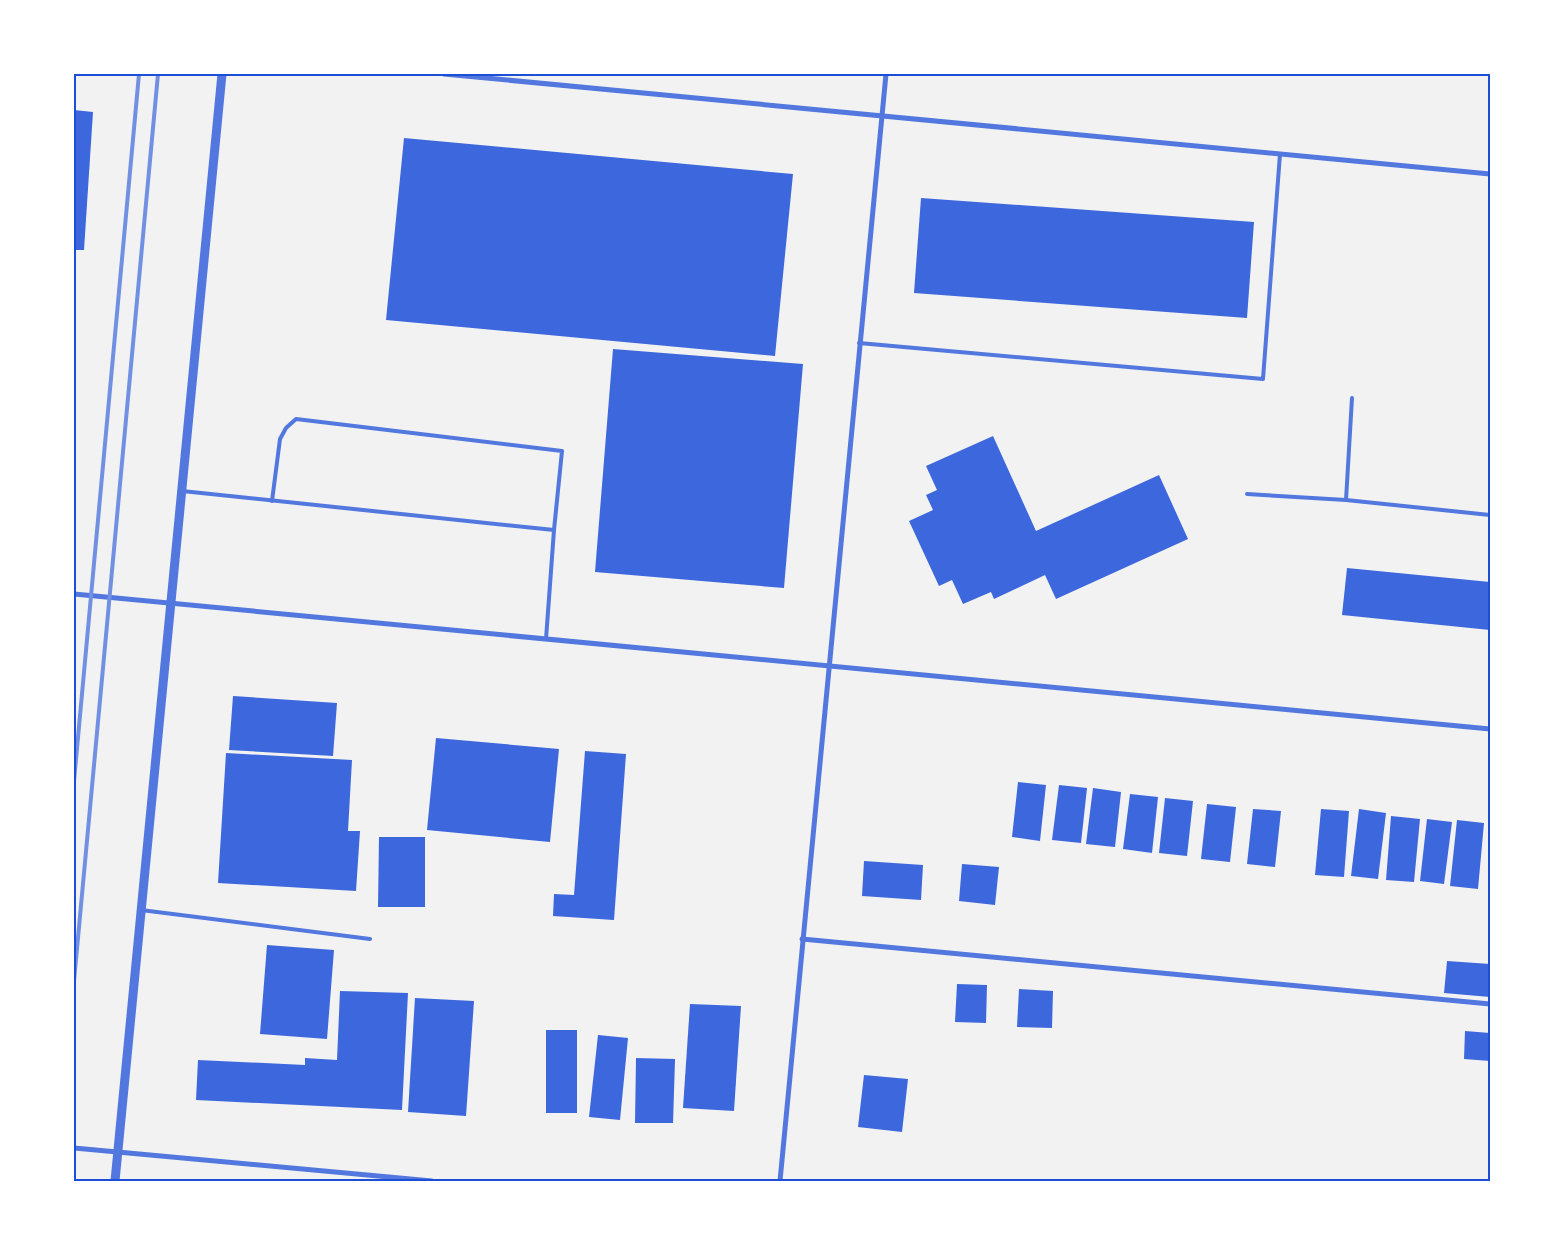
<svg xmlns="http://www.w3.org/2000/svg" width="1564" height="1255" viewBox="0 0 1564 1255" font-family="'Nunito Sans',sans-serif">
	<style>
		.building { fill: #3d67dc }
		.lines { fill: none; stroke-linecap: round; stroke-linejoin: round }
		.service { stroke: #5277de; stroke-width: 4 }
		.minor { stroke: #5277de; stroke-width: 5 }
		.tertiary { stroke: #5277de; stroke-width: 9 }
		.rail { stroke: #7290e2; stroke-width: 4 }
		.neatline { fill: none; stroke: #1d4ed8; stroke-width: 2 }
	</style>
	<rect width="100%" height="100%" fill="#f2f2f2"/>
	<g class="building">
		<path d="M 74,110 L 93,112 L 84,250 L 74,250 Z"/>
		<path d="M 404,138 L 793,174 L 775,356 L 386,320 Z"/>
		<path d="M 921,198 L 1254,222 L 1247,318 L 914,293 Z"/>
		<path d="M 613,349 L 803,364 L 784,588 L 595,572 Z"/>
		<path d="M 993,436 L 1036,531 L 1159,475 L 1188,539 L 1056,599 L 1045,575 L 994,599 L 991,592 L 963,604 L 952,580 L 939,586 L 909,521 L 933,510 L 926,495 L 937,490 L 926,466 Z"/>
		<path d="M 1347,568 L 1490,582 L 1490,630 L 1342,615 Z"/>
		<path d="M 233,696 L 337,703 L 333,756 L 229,750 Z"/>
		<path d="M 436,738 L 559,749 L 550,842 L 427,830 Z"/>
		<path d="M 585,751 L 626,754 L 614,920 L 553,916 L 554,894 L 574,895 Z"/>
		<path d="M 226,753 L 352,760 L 348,831 L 360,831 L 356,891 L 218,883 Z"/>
		<path d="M 1018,782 L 1046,785 L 1040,841 L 1012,837 Z"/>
		<path d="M 1059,785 L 1087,788 L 1081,843 L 1052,840 Z"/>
		<path d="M 1093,788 L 1121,792 L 1115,847 L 1086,844 Z"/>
		<path d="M 1130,794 L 1158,797 L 1152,853 L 1123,849 Z"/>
		<path d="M 1165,798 L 1193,801 L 1187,856 L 1159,853 Z"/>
		<path d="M 1207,804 L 1236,807 L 1230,862 L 1201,859 Z"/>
		<path d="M 1253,809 L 1281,811 L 1275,867 L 1247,864 Z"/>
		<path d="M 1321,809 L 1349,811 L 1344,877 L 1315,875 Z"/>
		<path d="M 1359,809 L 1386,813 L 1378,879 L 1351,876 Z"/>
		<path d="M 1391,816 L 1420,819 L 1414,882 L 1386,880 Z"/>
		<path d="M 1427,819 L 1452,822 L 1444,884 L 1420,881 Z"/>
		<path d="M 1457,820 L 1484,823 L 1478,889 L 1450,886 Z"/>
		<path d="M 379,837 L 425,837 L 425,907 L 378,907 Z"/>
		<path d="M 864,861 L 923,865 L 921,900 L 862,896 Z"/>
		<path d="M 962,864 L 999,867 L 995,905 L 959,901 Z"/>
		<path d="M 267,945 L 334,950 L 327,1039 L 260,1034 Z"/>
		<path d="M 1447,961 L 1490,964 L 1490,997 L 1444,993 Z"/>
		<path d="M 957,984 L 987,985 L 986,1023 L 955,1022 Z"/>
		<path d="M 1019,989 L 1053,991 L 1052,1028 L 1017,1027 Z"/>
		<path d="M 340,991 L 408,993 L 402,1110 L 196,1100 L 198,1060 L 305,1065 L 305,1058 L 337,1060 Z"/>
		<path d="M 415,998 L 474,1001 L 466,1116 L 408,1112 Z"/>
		<path d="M 690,1004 L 741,1006 L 734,1111 L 683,1108 Z"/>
		<rect x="546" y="1030" width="31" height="83"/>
		<path d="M 1465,1031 L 1490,1033 L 1490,1061 L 1464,1059 Z"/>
		<path d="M 598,1035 L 628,1038 L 620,1120 L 589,1117 Z"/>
		<path d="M 636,1058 L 675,1059 L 673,1123 L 635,1123 Z"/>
		<path d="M 864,1075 L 908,1079 L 902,1132 L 858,1127 Z"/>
	</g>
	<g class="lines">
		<g class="service">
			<path d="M 859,343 L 1263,379 L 1280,154"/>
			<path d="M 1352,398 L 1346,500 L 1490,515"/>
			<path d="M 182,491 L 554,530 L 546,639"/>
			<path d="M 1247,494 L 1346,500"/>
			<path d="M 272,501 L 280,439 L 286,428 L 296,419 L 562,451 L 554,530"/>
			<path d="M 141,910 L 370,939"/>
		</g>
		<g class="minor">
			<path d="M 444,74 L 1490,174"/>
			<path d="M 74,594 L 1490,729"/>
			<path d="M 802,939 L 1490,1004"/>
			<path d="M 74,1148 L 432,1181"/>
			<path d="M 780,1181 L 886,74"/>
		</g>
		<path class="tertiary" d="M 115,1181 L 222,74"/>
		<g class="rail">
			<path d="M 74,781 L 139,74"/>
			<path d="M 74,981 L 158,74"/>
		</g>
	</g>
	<rect width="1564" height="1255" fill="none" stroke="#ffffff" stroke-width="150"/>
	<rect x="75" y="75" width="1414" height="1105" class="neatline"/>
</svg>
